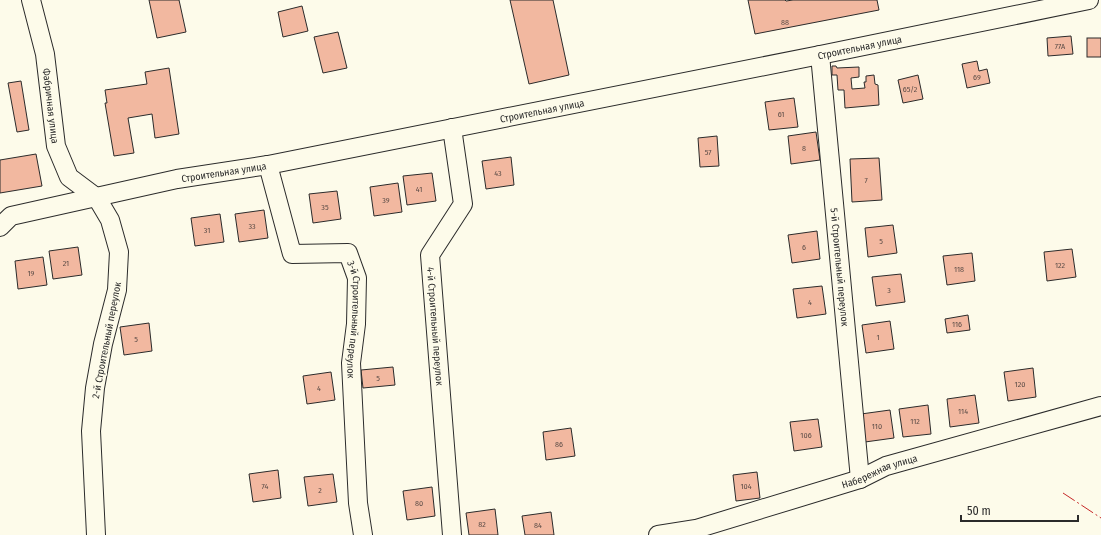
<svg xmlns="http://www.w3.org/2000/svg" width="1101" height="535" viewBox="0 0 1101 535" font-family="'Fira Sans Condensed',sans-serif">
	<style>
		.building { fill: #f2b8a0; stroke: #2b2b2b }
		.lines { fill: none; stroke-linecap: round; stroke-linejoin: round }
		.minor-casing { stroke: #2b2b2b; stroke-width: 20 }
		.minor { stroke: #fdfbea; stroke-width: 18 }
		.power { stroke: #c62828; stroke-width: 1; stroke-dasharray: 14 3 2 3; stroke-linecap: butt }
		.labels { text-anchor: middle; stroke-width: 3; stroke-linejoin: round; paint-order: stroke }
		.number-label { font-size: 8px; fill: #5d4e48 }
		.street-label { font-size: 10px; fill: #2b2b2b; stroke: #fdfbea }
	</style>
	<rect width="100%" height="100%" fill="#fdfbea"/>
	<g class="building">
		<path d="M 149,0 L 179,0 L 186,32 L 157,38 Z"/>
		<path d="M 510,0 L 553,0 L 569,75 L 529,84 Z"/>
		<path d="M 748,0 L 785,0 L 786,1 L 793,0 L 877,0 L 879,10 L 755,34 Z"/>
		<path d="M 302,6 L 308,31 L 283,37 L 278,12 Z"/>
		<path d="M 338,32 L 347,68 L 323,73 L 314,37 Z"/>
		<path d="M 1071,36 L 1073,54 L 1048,56 L 1047,38 Z"/>
		<rect x="1087" y="38" width="14" height="19"/>
		<path d="M 977,61 L 979,71 L 987,69 L 990,83 L 967,88 L 962,64 Z"/>
		<path d="M 832,66 L 836,66 L 837,68 L 859,67 L 859,77 L 851,78 L 852,89 L 865,88 L 864,82 L 866,82 L 866,76 L 874,75 L 875,84 L 878,85 L 879,105 L 845,108 L 844,90 L 838,90 L 837,75 L 832,75 Z"/>
		<path d="M 169,68 L 179,134 L 155,138 L 152,114 L 128,118 L 134,153 L 114,156 L 105,103 L 107,103 L 105,90 L 147,84 L 145,72 Z"/>
		<path d="M 918,75 L 923,99 L 903,103 L 898,80 Z"/>
		<path d="M 21,81 L 29,130 L 17,132 L 8,83 Z"/>
		<path d="M 794,98 L 798,127 L 769,130 L 765,102 Z"/>
		<path d="M 816,132 L 820,160 L 791,164 L 788,136 Z"/>
		<path d="M 717,136 L 719,166 L 700,167 L 698,138 Z"/>
		<path d="M 36,154 L 42,186 L 0,193 L 0,160 Z"/>
		<path d="M 511,157 L 514,185 L 486,189 L 482,161 Z"/>
		<path d="M 879,158 L 882,200 L 852,202 L 850,159 Z"/>
		<path d="M 432,173 L 436,201 L 407,205 L 403,176 Z"/>
		<path d="M 398,183 L 402,212 L 374,216 L 370,187 Z"/>
		<path d="M 337,191 L 341,219 L 313,223 L 309,194 Z"/>
		<path d="M 264,210 L 268,238 L 239,242 L 235,214 Z"/>
		<path d="M 220,214 L 224,242 L 195,246 L 191,218 Z"/>
		<path d="M 893,225 L 897,253 L 868,257 L 865,228 Z"/>
		<path d="M 817,231 L 820,259 L 792,263 L 788,235 Z"/>
		<path d="M 78,247 L 82,275 L 53,279 L 49,251 Z"/>
		<path d="M 1072,249 L 1076,277 L 1047,281 L 1044,252 Z"/>
		<path d="M 972,253 L 975,281 L 947,285 L 943,256 Z"/>
		<path d="M 43,257 L 47,285 L 18,289 L 15,261 Z"/>
		<path d="M 901,274 L 905,302 L 876,306 L 872,277 Z"/>
		<path d="M 822,286 L 826,314 L 797,318 L 793,289 Z"/>
		<path d="M 968,315 L 970,330 L 947,333 L 945,319 Z"/>
		<path d="M 890,321 L 894,349 L 866,353 L 862,325 Z"/>
		<path d="M 149,323 L 152,351 L 124,355 L 120,327 Z"/>
		<path d="M 393,367 L 395,385 L 363,388 L 361,370 Z"/>
		<path d="M 1033,368 L 1036,397 L 1008,401 L 1004,372 Z"/>
		<path d="M 331,372 L 335,400 L 307,404 L 303,376 Z"/>
		<path d="M 975,395 L 979,423 L 950,427 L 947,399 Z"/>
		<path d="M 928,405 L 931,434 L 903,437 L 899,409 Z"/>
		<path d="M 890,410 L 894,438 L 865,442 L 861,414 Z"/>
		<path d="M 818,419 L 822,447 L 794,451 L 790,422 Z"/>
		<path d="M 571,428 L 575,456 L 546,460 L 543,432 Z"/>
		<path d="M 278,470 L 281,498 L 253,502 L 249,474 Z"/>
		<path d="M 757,472 L 760,498 L 736,501 L 733,475 Z"/>
		<path d="M 333,474 L 337,502 L 308,506 L 304,477 Z"/>
		<path d="M 432,487 L 435,516 L 407,520 L 403,491 Z"/>
		<path d="M 495,509 L 498,535 L 469,535 L 466,513 Z"/>
		<path d="M 551,512 L 554,535 L 525,535 L 522,516 Z"/>
	</g>
	<g class="lines">
		<defs>
			<g id="minor">
				<path id="s1" d="M 31,0 L 45,54 L 56,146 L 69,177 L 97,198 L 110,220 L 119,252 L 117,290 L 103,344 L 95,388 L 91,431 L 96,535"/>
				<path id="s2" d="M 820,55 L 860,479"/>
				<path id="s3" d="M 452,128 L 463,204 L 430,255 L 452,535"/>
				<path id="s4" d="M 268,165 L 292,254 L 348,253 L 357,278 L 356,324 L 351,363 L 358,503 L 363,535"/>
				<path id="s5" d="M 0,227 L 11,216 L 177,179 L 268,165 L 820,55 L 1089,0"/>
				<path id="s6" d="M 658,535 L 696,529 L 860,479 L 886,466 L 1101,406"/>
			</g>
		</defs>
		<use href="#minor" class="minor-casing"/>
		<use href="#minor" class="minor"/>
		<path class="power" d="M 1063,493 L 1101,518"/>
	</g>
	<g class="labels">
		<g class="number-label">
			<text x="785" y="25">88</text>
			<text x="1060" y="49">77А</text>
			<text x="977" y="80">69</text>
			<text x="910" y="92">65/2</text>
			<text x="781" y="117">61</text>
			<text x="804" y="151">8</text>
			<text x="708" y="155">57</text>
			<text x="498" y="176">43</text>
			<text x="866" y="183">7</text>
			<text x="419" y="192">41</text>
			<text x="386" y="203">39</text>
			<text x="325" y="210">35</text>
			<text x="252" y="229">33</text>
			<text x="207" y="233">31</text>
			<text x="881" y="244">5</text>
			<text x="804" y="250">6</text>
			<text x="66" y="266">21</text>
			<text x="1060" y="268">122</text>
			<text x="959" y="272">118</text>
			<text x="31" y="276">19</text>
			<text x="889" y="293">3</text>
			<text x="810" y="305">4</text>
			<text x="957" y="327">116</text>
			<text x="878" y="340">1</text>
			<text x="136" y="342">5</text>
			<text x="378" y="381">5</text>
			<text x="1020" y="387">120</text>
			<text x="319" y="391">4</text>
			<text x="963" y="414">114</text>
			<text x="915" y="424">112</text>
			<text x="877" y="429">110</text>
			<text x="806" y="438">106</text>
			<text x="559" y="447">86</text>
			<text x="265" y="489">74</text>
			<text x="746" y="489">104</text>
			<text x="320" y="493">2</text>
			<text x="419" y="506">80</text>
			<text x="482" y="527">82</text>
			<text x="538" y="528">84</text>
		</g>
		<g class="street-label">
			<text dy="4" stroke="none"><textPath href="#s5" startOffset="881">Строительная улица</textPath></text>
			<text dy="4" stroke="none"><textPath href="#s1" startOffset="108">Фабричная улица</textPath></text>
			<text dy="4" stroke="none"><textPath href="#s5" startOffset="557">Строительная улица</textPath></text>
			<text dy="4" stroke="none"><textPath href="#s5" startOffset="233">Строительная улица</textPath></text>
			<text dy="4" stroke="none"><textPath href="#s2" startOffset="213">5-й Строительный переулок</textPath></text>
			<text dy="4" stroke="none"><textPath href="#s4" startOffset="216">3-й Строительный переулок</textPath></text>
			<text dy="4" stroke="none"><textPath href="#s3" startOffset="209">4-й Строительный переулок</textPath></text>
			<text transform="translate(106 340) rotate(-79)" y="4">2-й Строительный переулок</text>
			<text dy="4" stroke="none"><textPath href="#s6" startOffset="231">Набережная улица</textPath></text>
		</g>
	</g>
	<path d="M961 515v6h117v-6" fill="none" stroke="#2b2b2b" stroke-width="2"/>
	<text x="967" y="515" font-size="12" fill="#2b2b2b" stroke="#fdfbea" stroke-width="3" paint-order="stroke">50 m</text>
</svg>
